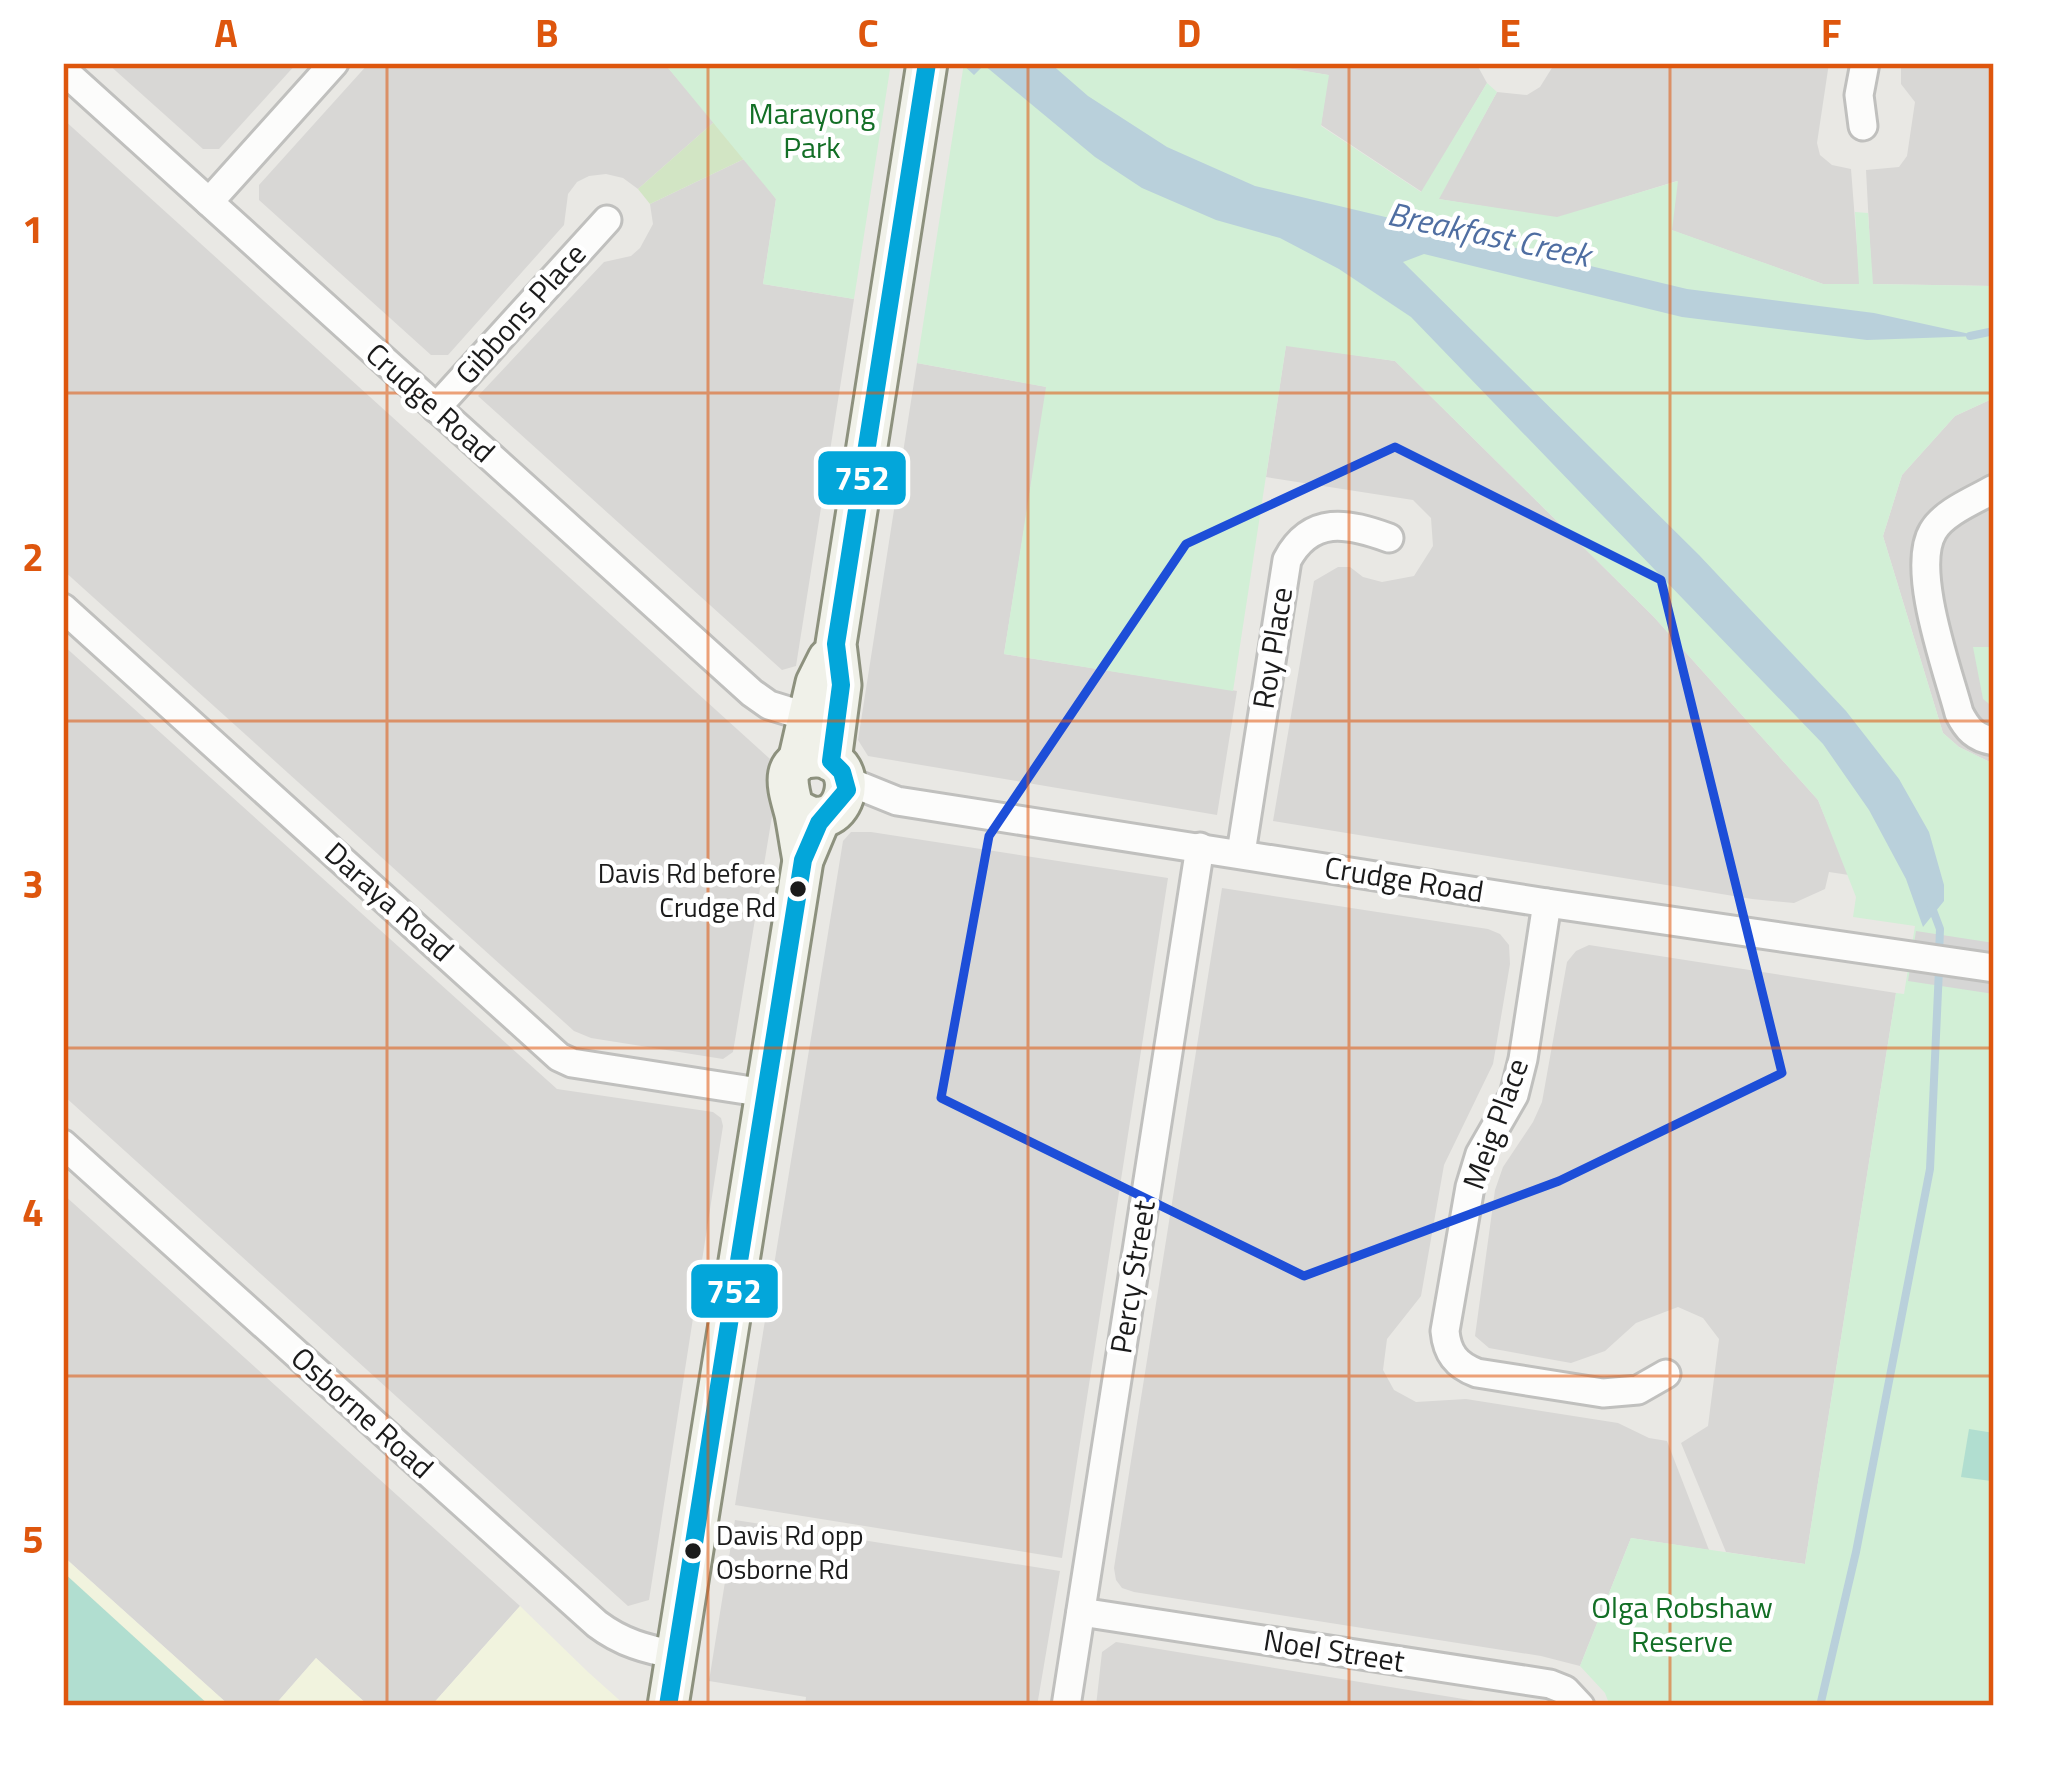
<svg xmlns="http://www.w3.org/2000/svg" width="2057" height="1769" viewBox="0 0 2057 1769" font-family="'Titillium Web',sans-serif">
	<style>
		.residential { fill: #d8d7d5 }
		.education { fill: #f1f3de }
		.grass { fill: #d2e5c4 }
		.park { fill: #d2efd6 }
		.pitch { fill: #b1ded0 }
		.water { fill: #b9d0db }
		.pier { fill: #d6d6d5 }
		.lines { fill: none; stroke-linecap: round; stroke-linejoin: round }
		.stream { stroke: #b9d0db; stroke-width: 8 }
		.street-casing { stroke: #c0c0be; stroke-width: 33 }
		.secondary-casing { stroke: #8d917e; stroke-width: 45 }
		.street { stroke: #fcfcfb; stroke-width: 27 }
		.secondary { stroke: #f0f1e9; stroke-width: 39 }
		.bus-1-casing { stroke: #fff; stroke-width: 27 }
		.bus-1 { stroke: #03a6da; stroke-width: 18 }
		.marked { fill: none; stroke: #1d4ed8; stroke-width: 9; stroke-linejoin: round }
		.grid { fill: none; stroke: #de560d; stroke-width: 3; stroke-opacity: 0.55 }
		.bus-dot { fill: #1b1b1b; stroke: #fff; stroke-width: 4.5 }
		.labels { text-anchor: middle; stroke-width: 9; stroke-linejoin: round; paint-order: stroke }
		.bus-label { font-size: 27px; fill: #1b1b1b; stroke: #fff; text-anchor: end }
		.park-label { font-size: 30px; fill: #136f26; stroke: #fff }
		.street-label { font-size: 30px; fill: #1b1b1b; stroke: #fff }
		.water-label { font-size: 33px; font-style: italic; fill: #4f6ea2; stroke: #fff }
		.line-badge { stroke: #fff; stroke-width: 4.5 }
		.badge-label { font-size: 33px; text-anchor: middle; font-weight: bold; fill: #fff }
		.neatline { fill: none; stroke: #de560d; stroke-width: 4.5 }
		.grid-label { font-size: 39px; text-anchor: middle; font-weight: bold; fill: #de560d }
	</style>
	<rect width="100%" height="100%" fill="#e9e8e4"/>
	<g class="residential">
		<path d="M 107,63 L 297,63 L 219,149 L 203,149 Z"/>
		<path d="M 369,63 L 664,63 L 714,122 L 638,189 L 623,178 L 606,174 L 589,176 L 577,182 L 568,194 L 564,225 L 448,355 L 431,355 L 259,200 L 259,185 Z"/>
		<path d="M 1256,63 L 1476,63 L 1487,83 L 1422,192 L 1321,125 L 1328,75 Z"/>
		<path d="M 1555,63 L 1829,63 L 1817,143 L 1820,155 L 1832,165 L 1851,169 L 1860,285 L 1823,284 L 1671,230 L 1677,181 L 1557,218 L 1438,199 L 1497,92 L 1527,95 L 1540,87 Z"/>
		<path d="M 1901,63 L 1994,63 L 1993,286 L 1872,284 L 1866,170 L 1899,167 L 1907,156 L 1915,102 L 1901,84 Z"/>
		<path d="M 63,119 L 780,768 L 733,1052 L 723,1059 L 591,1038 L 574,1031 L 63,570 Z"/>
		<path d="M 746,158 L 776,199 L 763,284 L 854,299 L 796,666 L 782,670 L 478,396 L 604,262 L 631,256 L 640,248 L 653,224 L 650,204 Z"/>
		<path d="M 1286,345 L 1395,361 L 1653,616 L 1818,800 L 1849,875 L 1829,872 L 1825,889 L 1794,903 L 1752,899 L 1273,821 L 1314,581 L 1338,567 L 1350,567 L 1363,577 L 1382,582 L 1414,576 L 1433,546 L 1431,518 L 1413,500 L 1266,477 Z"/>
		<path d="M 917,363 L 1047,387 L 1004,654 L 1237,691 L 1217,815 L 868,756 L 858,740 Z"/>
		<path d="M 1994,398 L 1994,764 L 1959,747 L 1943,733 L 1883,536 L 1902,475 L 1955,416 Z"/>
		<path d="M 63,645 L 557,1089 L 713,1112 L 721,1118 L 723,1126 L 649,1600 L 628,1606 L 63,1095 Z"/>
		<path d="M 851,832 L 871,832 L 1168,878 L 1062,1558 L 735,1505 L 843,841 Z"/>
		<path d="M 1222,888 L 1488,929 L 1500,934 L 1509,945 L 1510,964 L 1493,1064 L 1444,1165 L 1421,1296 L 1387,1339 L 1383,1370 L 1394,1390 L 1416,1402 L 1466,1399 L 1618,1423 L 1649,1438 L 1667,1441 L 1709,1550 L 1631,1538 L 1580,1666 L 1541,1656 L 1134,1592 L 1122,1588 L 1116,1580 L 1114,1568 Z"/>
		<path d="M 1589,945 L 1896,993 L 1805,1564 L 1726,1552 L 1681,1443 L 1708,1426 L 1719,1339 L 1703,1318 L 1678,1307 L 1636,1323 L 1605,1351 L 1571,1363 L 1489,1348 L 1475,1336 L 1495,1190 L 1503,1167 L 1533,1122 L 1542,1102 L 1567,962 L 1576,951 Z"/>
		<path d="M 63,1194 L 520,1606 L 431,1706 L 369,1706 L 316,1658 L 274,1706 L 230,1706 L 63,1556 Z"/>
		<path d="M 735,1520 L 1060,1571 L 1037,1706 L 805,1706 L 806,1697 L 709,1681 Z"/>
		<path d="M 1116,1642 L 1506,1706 L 1096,1706 L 1102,1652 Z"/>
	</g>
	<g class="education">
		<path d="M 63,1556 L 230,1706 L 63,1706 Z"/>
		<path d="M 520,1606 L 588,1672 L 626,1706 L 431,1706 Z"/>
		<path d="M 316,1658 L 369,1706 L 274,1706 Z"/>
	</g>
	<path class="grass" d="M 714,122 L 746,158 L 650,204 L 638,189 Z"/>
	<g class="park">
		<path d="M 664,63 L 891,63 L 854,299 L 763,284 L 776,199 Z"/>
		<path d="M 964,63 L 1256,63 L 1329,75 L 1321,126 L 1421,192 L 1487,83 L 1497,92 L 1439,199 L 1557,217 L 1678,181 L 1672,230 L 1823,284 L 1859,284 L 1855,212 L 1868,213 L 1873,284 L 1992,286 L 1994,283 L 1994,398 L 1955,416 L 1902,475 L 1883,536 L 1943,733 L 1959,747 L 1994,764 L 1994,1706 L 1610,1706 L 1605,1693 L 1580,1666 L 1631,1538 L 1805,1564 L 1896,993 L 1904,994 L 1915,926 L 1853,917 L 1856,897 L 1818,800 L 1653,616 L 1395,361 L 1286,346 L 1233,691 L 1004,654 L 1046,387 L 917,363 Z"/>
		<path d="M 1973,647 L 1994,647 L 1994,708 L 1983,699 Z"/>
	</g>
	<g class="pitch">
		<path d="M 1969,1429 L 1994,1433 L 1991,1481 L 1961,1477 Z"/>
		<path d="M 63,1572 L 210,1706 L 63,1706 Z"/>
	</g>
	<path class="water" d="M 961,63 L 1050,63 L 1088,96 L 1167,147 L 1255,186 L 1687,289 L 1874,313 L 1979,336 L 1867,340 L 1682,317 L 1424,254 L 1403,262 L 1699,555 L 1846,711 L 1899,779 L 1929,832 L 1944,885 L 1944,901 L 1923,927 L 1906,879 L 1869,810 L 1823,744 L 1411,317 L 1339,269 L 1280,238 L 1216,220 L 1142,188 L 1095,157 L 984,65 L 974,75 Z"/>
	<path class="pier" d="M 1916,931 L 1994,943 L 1994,994 L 1908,981 Z"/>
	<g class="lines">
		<g class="stream">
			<path d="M 1970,336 L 1994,331"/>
			<path d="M 1931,905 L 1940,929 L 1939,954"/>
			<path d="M 1820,1706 L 1856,1552 L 1930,1169 L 1939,969"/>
		</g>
		<defs>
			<g id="street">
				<path d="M 63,70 L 752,693 L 769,705 L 808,717"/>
				<path d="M 1863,126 L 1859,95 L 1865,63"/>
				<path d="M 209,202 L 334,63"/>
				<path d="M 436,408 L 607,220"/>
				<path d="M 1994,489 C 1975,500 1944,512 1933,531 C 1910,569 1948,671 1959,713 C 1967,729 1975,738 1994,741"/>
				<path d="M 63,608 L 559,1057 L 572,1063 L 765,1093"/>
				<path d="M 845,780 L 897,801 L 1547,903 L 1994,968"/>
				<path d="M 1241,853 L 1287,560 C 1311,515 1348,523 1389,538"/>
				<path d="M 1547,903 L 1523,1059 L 1514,1095 L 1480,1154 L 1470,1187 L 1445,1331 C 1447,1353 1456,1365 1477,1373 L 1603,1393 L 1638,1390 L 1666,1374"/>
				<path d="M 63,1144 L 597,1624 C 622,1643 646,1649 676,1655"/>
				<path d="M 1081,1612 L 1550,1684 L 1565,1690 L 1580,1706"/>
				<path d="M 1066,1706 L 1200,847"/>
			</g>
			<g id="secondary">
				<path d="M 831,761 L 841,685 L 836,644 L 927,63"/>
				<path d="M 798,762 L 816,683 L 828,659"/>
				<path d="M 794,807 C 844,848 869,755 815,757 C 775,759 790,793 795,814 C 798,829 800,845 803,860"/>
				<path d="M 668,1706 L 803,860 L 821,817"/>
			</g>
		</defs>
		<use href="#street" class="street-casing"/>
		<use href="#secondary" class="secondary-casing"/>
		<use href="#street" class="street"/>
		<use href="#secondary" class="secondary"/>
		<defs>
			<path id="bus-1" d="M 668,1706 L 803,860 L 819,823 L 847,790 L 842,772 L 831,761 L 841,685 L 836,644 L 927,63"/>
		</defs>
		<use href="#bus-1" class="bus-1-casing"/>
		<use href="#bus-1" class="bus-1"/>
	</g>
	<path class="marked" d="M 1395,447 L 1661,580 L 1782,1073 L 1559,1181 L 1304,1276 L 941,1098 L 989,836 L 1186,544 Z"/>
	<path class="grid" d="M 387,63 L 387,1706M 708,63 L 708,1706M 1028,63 L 1028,1706M 1349,63 L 1349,1706M 1670,63 L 1670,1706M 63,393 L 1994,393M 63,721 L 1994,721M 63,1048 L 1994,1048M 63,1376 L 1994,1376"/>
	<g class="bus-dot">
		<circle cx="798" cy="889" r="10"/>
		<circle cx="693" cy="1551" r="10"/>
	</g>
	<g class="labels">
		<g class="bus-label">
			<text x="776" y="883">Davis Rd before<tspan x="776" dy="34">Crudge Rd</tspan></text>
			<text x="716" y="1545" text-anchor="start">Davis Rd opp<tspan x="716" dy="34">Osborne Rd</tspan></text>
		</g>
		<g class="park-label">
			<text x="812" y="124">Marayong<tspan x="812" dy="34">Park</tspan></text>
			<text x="1682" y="1618">Olga Robshaw<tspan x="1682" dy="34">Reserve</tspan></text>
		</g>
		<g class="street-label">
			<text transform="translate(521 314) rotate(-48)" y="10">Gibbons Place</text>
			<text transform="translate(430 403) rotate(42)" y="10">Crudge Road</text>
			<text transform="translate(1273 648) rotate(-81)" y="10">Roy Place</text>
			<text transform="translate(1404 880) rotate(9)" y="10">Crudge Road</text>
			<text transform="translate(389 902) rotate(42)" y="10">Daraya Road</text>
			<text transform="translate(1496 1124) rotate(-70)" y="10">Meig Place</text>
			<text transform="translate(1133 1277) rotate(-81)" y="10">Percy Street</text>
			<text transform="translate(362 1413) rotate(42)" y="10">Osborne Road</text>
			<text transform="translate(1334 1651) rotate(9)" y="10">Noel Street</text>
		</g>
		<g class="water-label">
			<text transform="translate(1489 234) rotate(12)" y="12">Breakfast Creek</text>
		</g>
	</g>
	<g class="line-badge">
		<rect x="816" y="449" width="92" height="58" rx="12" fill="#03a6da"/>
		<rect x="689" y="1262" width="91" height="58" rx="12" fill="#03a6da"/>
	</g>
	<g class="badge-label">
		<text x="862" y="490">752</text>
		<text x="734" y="1303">752</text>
	</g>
	<rect width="2057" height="1769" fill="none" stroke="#ffffff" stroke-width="132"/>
	<rect x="66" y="66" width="1925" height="1637" class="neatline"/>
	<g class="grid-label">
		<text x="226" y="47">A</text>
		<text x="547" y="47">B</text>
		<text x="868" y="47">C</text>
		<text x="1189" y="47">D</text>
		<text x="1510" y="47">E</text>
		<text x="1831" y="47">F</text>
		<text x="33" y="243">1</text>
		<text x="33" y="571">2</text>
		<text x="33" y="898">3</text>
		<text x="33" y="1226">4</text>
		<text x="33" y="1553">5</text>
	</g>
</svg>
